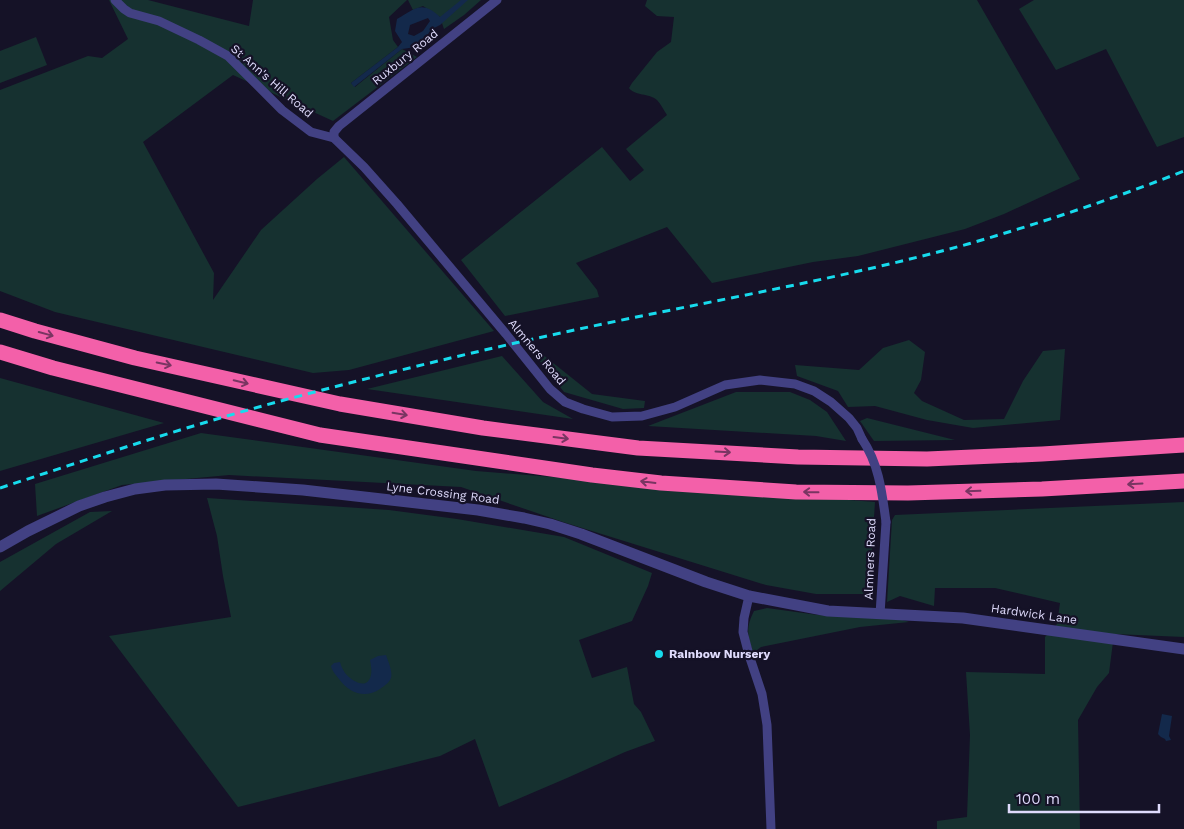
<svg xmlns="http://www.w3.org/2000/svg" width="1184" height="829" viewBox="0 0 1184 829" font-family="'Work Sans',sans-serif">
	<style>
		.green { fill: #163130 }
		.water { fill: #13294b; fill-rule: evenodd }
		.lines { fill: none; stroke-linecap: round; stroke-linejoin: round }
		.minor { stroke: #424183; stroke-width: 9 }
		.tertiary { stroke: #424183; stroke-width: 11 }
		.motorway { stroke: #f360a9; stroke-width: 15 }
		.rail { stroke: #17dbed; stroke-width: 3; stroke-dasharray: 8 6; stroke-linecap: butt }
		.minor-bridge { stroke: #424183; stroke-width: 9 }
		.oneway { stroke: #793562 }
		.poi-dot { fill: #17dbed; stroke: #151227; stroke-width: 2 }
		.labels { text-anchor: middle; stroke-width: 4.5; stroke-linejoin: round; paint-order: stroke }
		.street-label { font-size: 12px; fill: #dfdbfc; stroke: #151227 }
		.poi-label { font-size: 12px; font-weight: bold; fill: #dfdbfc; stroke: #151227; text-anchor: start }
	</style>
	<rect width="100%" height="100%" fill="#151227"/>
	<g class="green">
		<path d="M 109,0 L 148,0 L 249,26 L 253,0 L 407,0 L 389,17 L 393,40 L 398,47 L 351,83 L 355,87 L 402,49 L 417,57 L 333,121 L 233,75 L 143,142 L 214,273 L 213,300 L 261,230 L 317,179 L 344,157 L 494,331 L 349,370 L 313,373 L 55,312 L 0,291 L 0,90 L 88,56 L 102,58 L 128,39 Z"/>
		<path d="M 408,0 L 481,0 L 464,15 L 444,29 L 440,17 L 423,6 L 413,10 Z"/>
		<path d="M 647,0 L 977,0 L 1080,179 L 1004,214 L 965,229 L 858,256 L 813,262 L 712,283 L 667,227 L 576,263 L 597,290 L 599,297 L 505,316 L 461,260 L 602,147 L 630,181 L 644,170 L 626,149 L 667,115 C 664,111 661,104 657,100 C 649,93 635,96 629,88 L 632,83 L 657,52 L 671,42 L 674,17 L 657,16 L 645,6 Z"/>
		<path d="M 1034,0 L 1184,0 L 1184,137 L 1157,147 L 1106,49 L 1056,70 L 1019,9 Z"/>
		<path d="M 36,37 L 47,65 L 0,83 L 0,51 Z"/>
		<path d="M 909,340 L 925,352 L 921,380 L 914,393 L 922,401 L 964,420 L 1004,419 L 1023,381 L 1043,351 L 1065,349 L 1060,420 L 973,428 L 927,420 L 875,406 L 848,407 L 838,391 L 797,376 L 795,365 L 859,370 L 883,348 Z"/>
		<path d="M 531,350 L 537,350 L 592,394 L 645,401 L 644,408 L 623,409 L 564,392 Z"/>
		<path d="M 502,356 L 543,402 L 573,419 L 367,389 Z"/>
		<path d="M 0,378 L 164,423 L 0,471 Z"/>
		<path d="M 736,392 L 790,392 L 810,400 L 827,412 L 846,441 L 816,436 L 648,426 Z"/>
		<path d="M 867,418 L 955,440 L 874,441 L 860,421 Z"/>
		<path d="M 201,433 L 476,471 L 875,502 L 869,594 L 816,594 L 766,585 L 563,522 L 461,487 L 229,475 L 122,485 L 37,516 L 35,484 Z"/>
		<path d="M 207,498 L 389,510 L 457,519 L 564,537 L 652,573 L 648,586 L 632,621 L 579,640 L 592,678 L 627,667 L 634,704 L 641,712 L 655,741 L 625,752 L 567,778 L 499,807 L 475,739 L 440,756 L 238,807 L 109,636 L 231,617 L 223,576 L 217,536 Z"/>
		<path d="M 1184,502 L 1184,637 L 1114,634 L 1109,673 L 1097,687 L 1078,720 L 1080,829 L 937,829 L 937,821 L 967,817 L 970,735 L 966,672 L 1045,674 L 1045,637 L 1057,624 L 1060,603 L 995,588 L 935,588 L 934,606 L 900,596 L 887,602 L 892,520 L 895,515 Z"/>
		<path d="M 112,511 L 56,544 L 0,591 L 0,562 L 90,512 Z"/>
		<path d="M 767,608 L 818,615 L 895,618 L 909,622 L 860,627 L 761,647 L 753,653 C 748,635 745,629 754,611 Z"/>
	</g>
	<g class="water">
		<path d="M 461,0 L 468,0 L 440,25 L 432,29 L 421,43 L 416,47 L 402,49 L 354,87 L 351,83 L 398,47 L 402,42 L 395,31 L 397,19 C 416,8 422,0 440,17 ZM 428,18 L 430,21 L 423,31 L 414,36 L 408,34 L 410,25 Z"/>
		<path d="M 386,655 C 388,661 393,672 391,678 C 389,683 384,686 380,689 C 365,699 349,693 339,679 C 336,675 332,671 331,666 L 334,663 L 340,662 C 341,666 343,670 345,673 C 350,679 363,689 369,680 C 373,674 371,666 370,660 L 378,656 Z"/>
		<path d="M 1162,714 L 1172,716 L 1169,736 L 1171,740 L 1166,741 L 1165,739 L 1161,737 L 1158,734 Z"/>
	</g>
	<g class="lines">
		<g class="minor">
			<path d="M 115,0 L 124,9 L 130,13 L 159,21 L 199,40 L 228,56 L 282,110 L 311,132 L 334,138 L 364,167 L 397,204 L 506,334 L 550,389 L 565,402 L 583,409 L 612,417 L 642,416 L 675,407 L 725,385 L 760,380 L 795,384 L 814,391 L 831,402 L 849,418 L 857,428 L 862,439"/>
			<path d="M 334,138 L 334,132 L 339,126 L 497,0"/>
			<path d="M 749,596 L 744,618 L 743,632 L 749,655 L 762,694 L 767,725 L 771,829"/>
			<path d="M 880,614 L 886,522"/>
		</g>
		<path class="tertiary" d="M 0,547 L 28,531 L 79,506 L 105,497 L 135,489 L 165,485 L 216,484 L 303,490 L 478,510 L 524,518 L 550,524 L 581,534 L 706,582 L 749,596 L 828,611 L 963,618 L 1184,649"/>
		<g class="motorway">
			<path d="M 0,320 L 35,331 L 135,358 L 340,404 L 483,428 L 638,448 L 798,457 L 927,459 L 1042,454 L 1184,445"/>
			<path d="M 0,352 L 53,368 L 320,435 L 592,475 L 661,483 L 796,492 L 908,493 L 1042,489 L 1184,481"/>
		</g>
		<path class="rail" d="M 0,488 C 92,458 184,427 277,402 C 374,376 472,352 570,331 C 703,302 837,280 968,244 C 1041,223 1113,199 1184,171"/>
		<path class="minor-bridge" d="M 862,439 C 879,464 882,492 886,522"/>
	</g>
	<defs><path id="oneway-shaft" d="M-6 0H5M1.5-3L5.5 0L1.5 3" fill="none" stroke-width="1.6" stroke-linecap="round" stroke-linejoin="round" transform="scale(1.25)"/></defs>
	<g class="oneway">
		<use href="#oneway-shaft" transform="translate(46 334) rotate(15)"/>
		<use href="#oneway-shaft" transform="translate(164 364) rotate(12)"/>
		<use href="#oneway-shaft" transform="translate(241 382) rotate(13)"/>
		<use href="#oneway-shaft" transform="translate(400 414) rotate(9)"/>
		<use href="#oneway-shaft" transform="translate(561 438) rotate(7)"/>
		<use href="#oneway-shaft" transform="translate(723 452) rotate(3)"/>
		<use href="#oneway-shaft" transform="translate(648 482) rotate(-173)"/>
		<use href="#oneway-shaft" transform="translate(1135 484) rotate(177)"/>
		<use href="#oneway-shaft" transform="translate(973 491) rotate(178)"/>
		<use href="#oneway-shaft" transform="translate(811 492) rotate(-179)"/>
	</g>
	<circle class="poi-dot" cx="659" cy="654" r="5"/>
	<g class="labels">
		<g class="street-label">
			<text transform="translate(405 57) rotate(-39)" y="4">Ruxbury Road</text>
			<text transform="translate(272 81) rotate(41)" y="4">St Ann's Hill Road</text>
			<text transform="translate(537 352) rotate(50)" y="4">Almners Road</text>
			<text transform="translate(443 493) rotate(7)" y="4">Lyne Crossing Road</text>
			<text transform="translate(870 559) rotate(-88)" y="4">Almners Road</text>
			<text transform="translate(1034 614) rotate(8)" y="4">Hardwick Lane</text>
		</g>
		<g class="poi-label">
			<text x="669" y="658">Rainbow Nursery</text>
		</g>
	</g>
	<path d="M1009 804v8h150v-8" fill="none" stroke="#dfdbfc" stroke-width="2.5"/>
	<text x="1016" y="804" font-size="15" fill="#dfdbfc" stroke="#151227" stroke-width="4" paint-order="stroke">100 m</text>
</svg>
